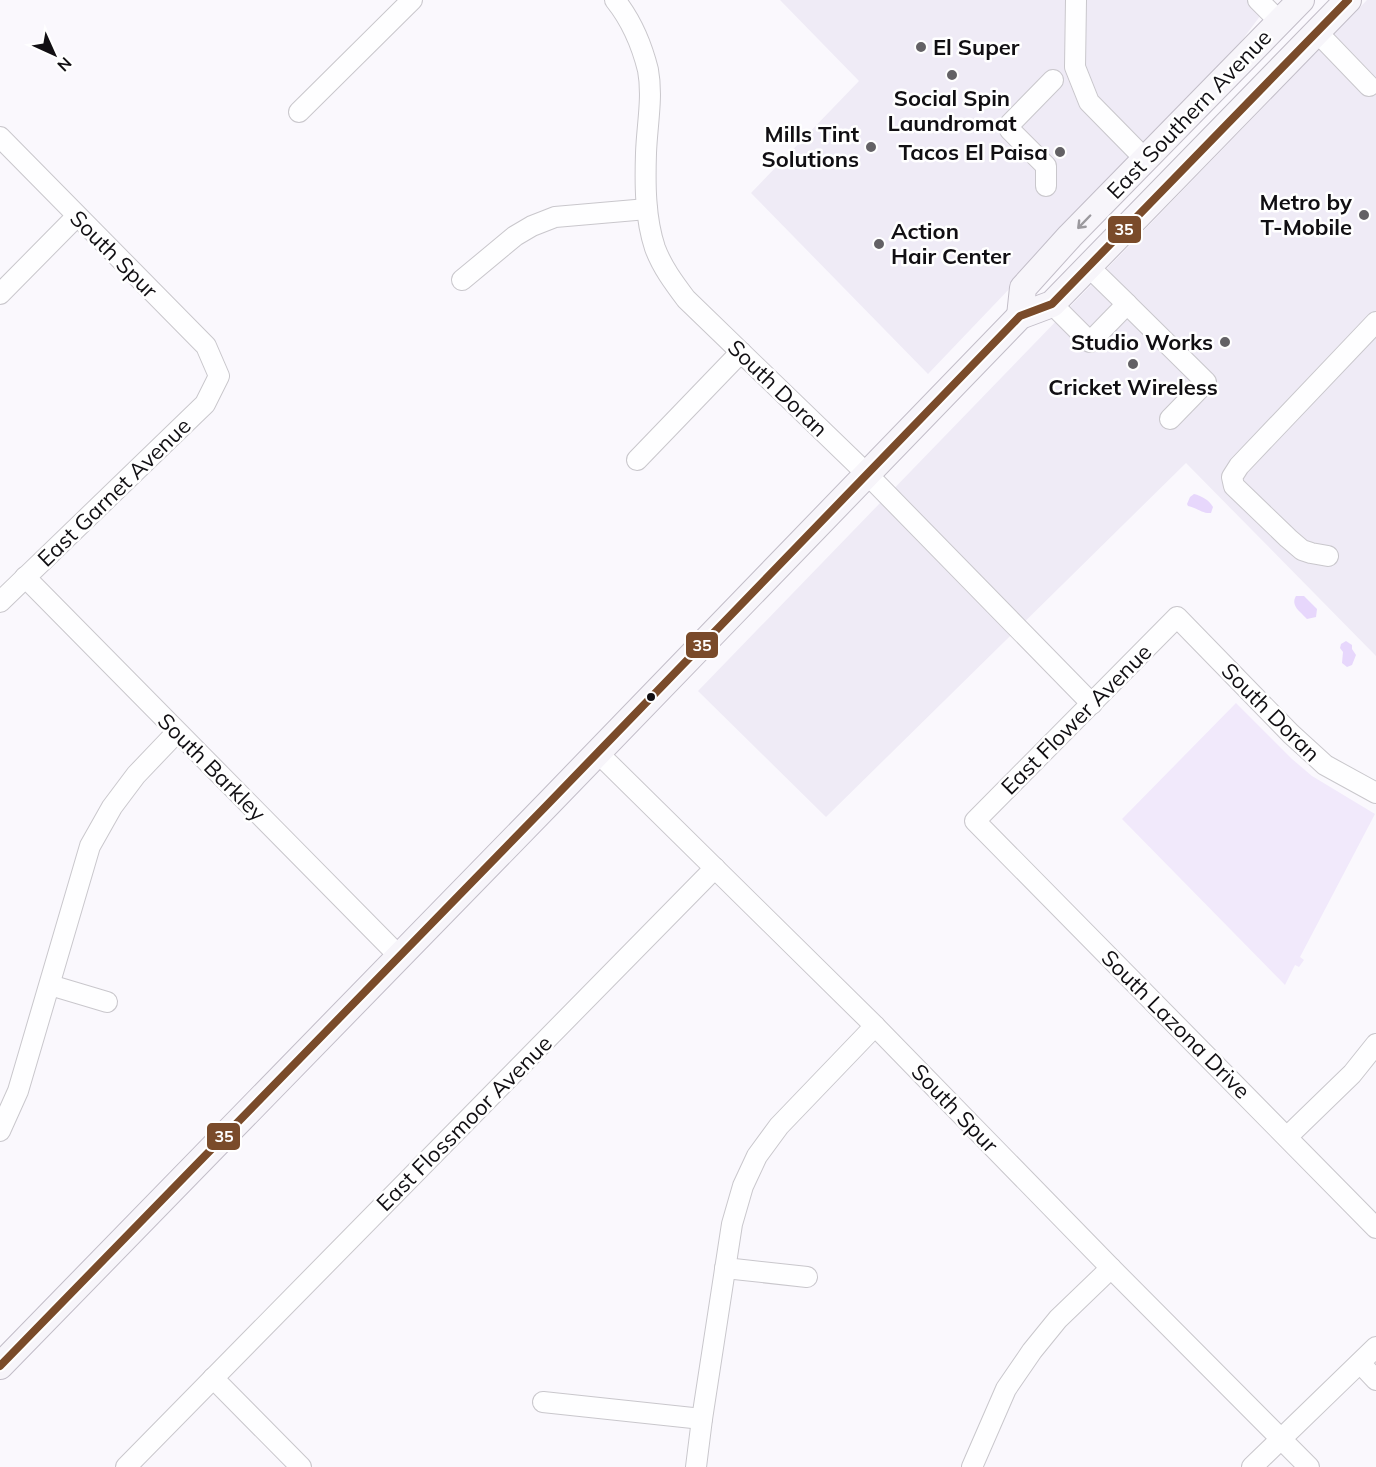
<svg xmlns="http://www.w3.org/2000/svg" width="1376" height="1467" viewBox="0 0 1376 1467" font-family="Mulish,sans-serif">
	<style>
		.built { fill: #efebf6 }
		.green { fill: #f1e9fb }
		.water { fill: #e7d7fc }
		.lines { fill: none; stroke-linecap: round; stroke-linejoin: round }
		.minor-casing { stroke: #c9c7cc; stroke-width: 22 }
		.major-casing { stroke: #c2bdc8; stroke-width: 28 }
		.minor { stroke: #fefeff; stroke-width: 20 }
		.major { stroke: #f7f5fa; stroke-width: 26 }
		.bus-1-casing { stroke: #fff; stroke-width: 12 }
		.bus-1 { stroke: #7a4b2a; stroke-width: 8 }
		.oneway { stroke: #9b999e }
		.poi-dot { fill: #636165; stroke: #fff; stroke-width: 2 }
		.bus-dot { fill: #110f13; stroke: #fff; stroke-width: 2 }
		.labels { text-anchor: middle; stroke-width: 5; stroke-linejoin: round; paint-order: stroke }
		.poi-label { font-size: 22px; font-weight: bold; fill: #110f13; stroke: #fff; text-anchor: end }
		.street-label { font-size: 22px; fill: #110f13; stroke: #fff }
		.line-badge { stroke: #fff; stroke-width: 2 }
		.badge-label { font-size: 16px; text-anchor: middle; font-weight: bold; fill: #fff }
	</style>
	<rect width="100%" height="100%" fill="#faf8fd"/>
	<g class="built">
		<path d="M 780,0 L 1272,0 L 1237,47 L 1077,215 L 1036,261 L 928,374 L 751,193 L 859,81 Z"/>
		<path d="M 1367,0 L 1376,0 L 1376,656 L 1186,463 L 826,817 L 698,691 Z"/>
	</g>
	<path class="green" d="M 1236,703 L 1292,759 L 1312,776 L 1375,814 L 1300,957 L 1304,960 L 1299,967 L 1295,965 L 1285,985 L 1122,819 Z"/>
	<g class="water">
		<path d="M 1194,494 C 1202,496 1209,500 1213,507 L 1211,513 C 1203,514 1197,508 1188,506 L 1187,504 L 1190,497 Z"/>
		<path d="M 1296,596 L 1304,596 L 1317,609 L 1316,617 L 1307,619 C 1301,612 1290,606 1296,596 Z"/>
		<path d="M 1346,641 L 1352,645 L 1352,649 L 1356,655 L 1352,665 L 1347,667 L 1342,663 L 1343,652 L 1340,648 L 1341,644 Z"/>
	</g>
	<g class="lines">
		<defs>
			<g id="minor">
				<path d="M 615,0 C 631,20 642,46 648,70 C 653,97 647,125 646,153 C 645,184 645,218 655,248 C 662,267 674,283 686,299 L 868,475 L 1092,704"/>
				<path d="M 1076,0 L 1075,67 L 1089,102 L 1145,159"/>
				<path d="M 1258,0 L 1280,22"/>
				<path d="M 1317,32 L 1369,86"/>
				<path d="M 299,112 L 412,0"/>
				<path d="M 0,137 L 206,346 L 219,376 L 205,404 L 0,602"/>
				<path d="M 1046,186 L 1046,166 L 1010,130 L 1010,124 L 1053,80"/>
				<path d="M 462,280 L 515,236 L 532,226 L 555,217 L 647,209"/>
				<path d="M 0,294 L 77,216"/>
				<path d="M 1052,304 L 1090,342 L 1127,304 L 1088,266"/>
				<path d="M 1127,304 L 1206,382 L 1170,419"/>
				<path d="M 637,460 L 741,352"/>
				<path d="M 1328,556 L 1311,553 L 1302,550 L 1288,538 L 1234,486 L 1232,477 L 1239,466 L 1376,322"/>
				<path d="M 25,577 L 400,957"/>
				<path d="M 598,753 L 875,1026 L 1111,1268 L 1309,1467"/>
				<path d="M 1376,793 L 1325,765 L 1291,734 L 1177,617 L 975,821 L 1376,1228"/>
				<path d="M 50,985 L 107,1002"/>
				<path d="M 0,1131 L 18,1091 L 90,846 L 112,807 L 136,775 L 177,732"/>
				<path d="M 1287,1137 L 1352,1074 L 1376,1044"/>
				<path d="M 725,1268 L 807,1277"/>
				<path d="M 1360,1363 L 1376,1380"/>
				<path d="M 213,1378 L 301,1467"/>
				<path d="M 543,1402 L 702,1419"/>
				<path d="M 126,1467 L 715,868"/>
				<path d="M 696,1467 L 702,1419 L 732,1224 L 743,1186 L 757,1156 L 779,1126 L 875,1026"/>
				<path d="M 972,1467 L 1006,1389 L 1032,1351 L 1058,1319 L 1111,1268"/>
				<path d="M 1252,1467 L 1376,1347"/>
			</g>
			<g id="major">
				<path d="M 1020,316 L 1023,288 L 1070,236 L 1301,0"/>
				<path d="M 0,1366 L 548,804 L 1020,316 L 1052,304 L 1348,0"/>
			</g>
		</defs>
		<use href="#minor" class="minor-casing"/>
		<use href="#major" class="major-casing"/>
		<use href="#minor" class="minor"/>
		<use href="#major" class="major"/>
		<defs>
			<path id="bus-1" d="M 0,1366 L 548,804 L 1020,316 L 1052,304 L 1348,0"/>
		</defs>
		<use href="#bus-1" class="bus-1-casing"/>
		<use href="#bus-1" class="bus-1"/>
	</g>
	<defs><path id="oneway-shaft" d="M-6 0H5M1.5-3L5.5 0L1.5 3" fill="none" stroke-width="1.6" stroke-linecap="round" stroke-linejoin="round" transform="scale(1.5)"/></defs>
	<use class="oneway" href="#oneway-shaft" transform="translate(1084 222) rotate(134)"/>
	<g class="poi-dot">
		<circle cx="921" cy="47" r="6"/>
		<circle cx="952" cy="75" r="6"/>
		<circle cx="871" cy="147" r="6"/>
		<circle cx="1060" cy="152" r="6"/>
		<circle cx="1364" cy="215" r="6"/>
		<circle cx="879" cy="244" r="6"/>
		<circle cx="1225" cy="342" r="6"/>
		<circle cx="1133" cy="364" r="6"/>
	</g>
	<circle class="bus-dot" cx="651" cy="697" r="5"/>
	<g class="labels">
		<g class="poi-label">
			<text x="933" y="55" text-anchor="start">El Super</text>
			<text x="952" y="106" text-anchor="middle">Social Spin<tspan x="952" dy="25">Laundromat</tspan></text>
			<text x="859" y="142">Mills Tint<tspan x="859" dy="25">Solutions</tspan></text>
			<text x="1048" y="160">Tacos El Paisa</text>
			<text x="1352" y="210">Metro by<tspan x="1352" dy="25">T-Mobile</tspan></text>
			<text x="891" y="239" text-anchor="start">Action<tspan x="891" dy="25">Hair Center</tspan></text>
			<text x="1213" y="350">Studio Works</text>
			<text x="1133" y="395" text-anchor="middle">Cricket Wireless</text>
		</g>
		<g class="street-label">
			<text transform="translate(1189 114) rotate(-46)" y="8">East Southern Avenue</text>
			<text transform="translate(114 254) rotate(45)" y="8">South Spur</text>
			<text transform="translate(778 388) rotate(44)" y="8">South Doran</text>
			<text transform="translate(114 492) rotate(-44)" y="8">East Garnet Avenue</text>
			<text transform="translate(1271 712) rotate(45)" y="8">South Doran</text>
			<text transform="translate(1076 719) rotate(-45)" y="8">East Flower Avenue</text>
			<text transform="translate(212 767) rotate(45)" y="8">South Barkley</text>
			<text transform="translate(1176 1024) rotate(45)" y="8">South Lazona Drive</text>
			<text transform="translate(955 1108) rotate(46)" y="8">South Spur</text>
			<text transform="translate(464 1123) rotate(-45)" y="8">East Flossmoor Avenue</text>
		</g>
	</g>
	<g class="line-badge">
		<rect x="1107" y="215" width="35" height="29" rx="6" fill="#7a4b2a"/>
		<rect x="685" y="631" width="34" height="28" rx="6" fill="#7a4b2a"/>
		<rect x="206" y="1122" width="35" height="29" rx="6" fill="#7a4b2a"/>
	</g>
	<g class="badge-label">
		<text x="1124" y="235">35</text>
		<text x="702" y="651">35</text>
		<text x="224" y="1142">35</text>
	</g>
	<g transform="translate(54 54) rotate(135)" stroke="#ffffff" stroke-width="4.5" paint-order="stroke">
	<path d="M0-4.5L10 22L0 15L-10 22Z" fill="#110f13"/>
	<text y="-9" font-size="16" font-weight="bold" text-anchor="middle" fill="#110f13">N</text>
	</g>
</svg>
